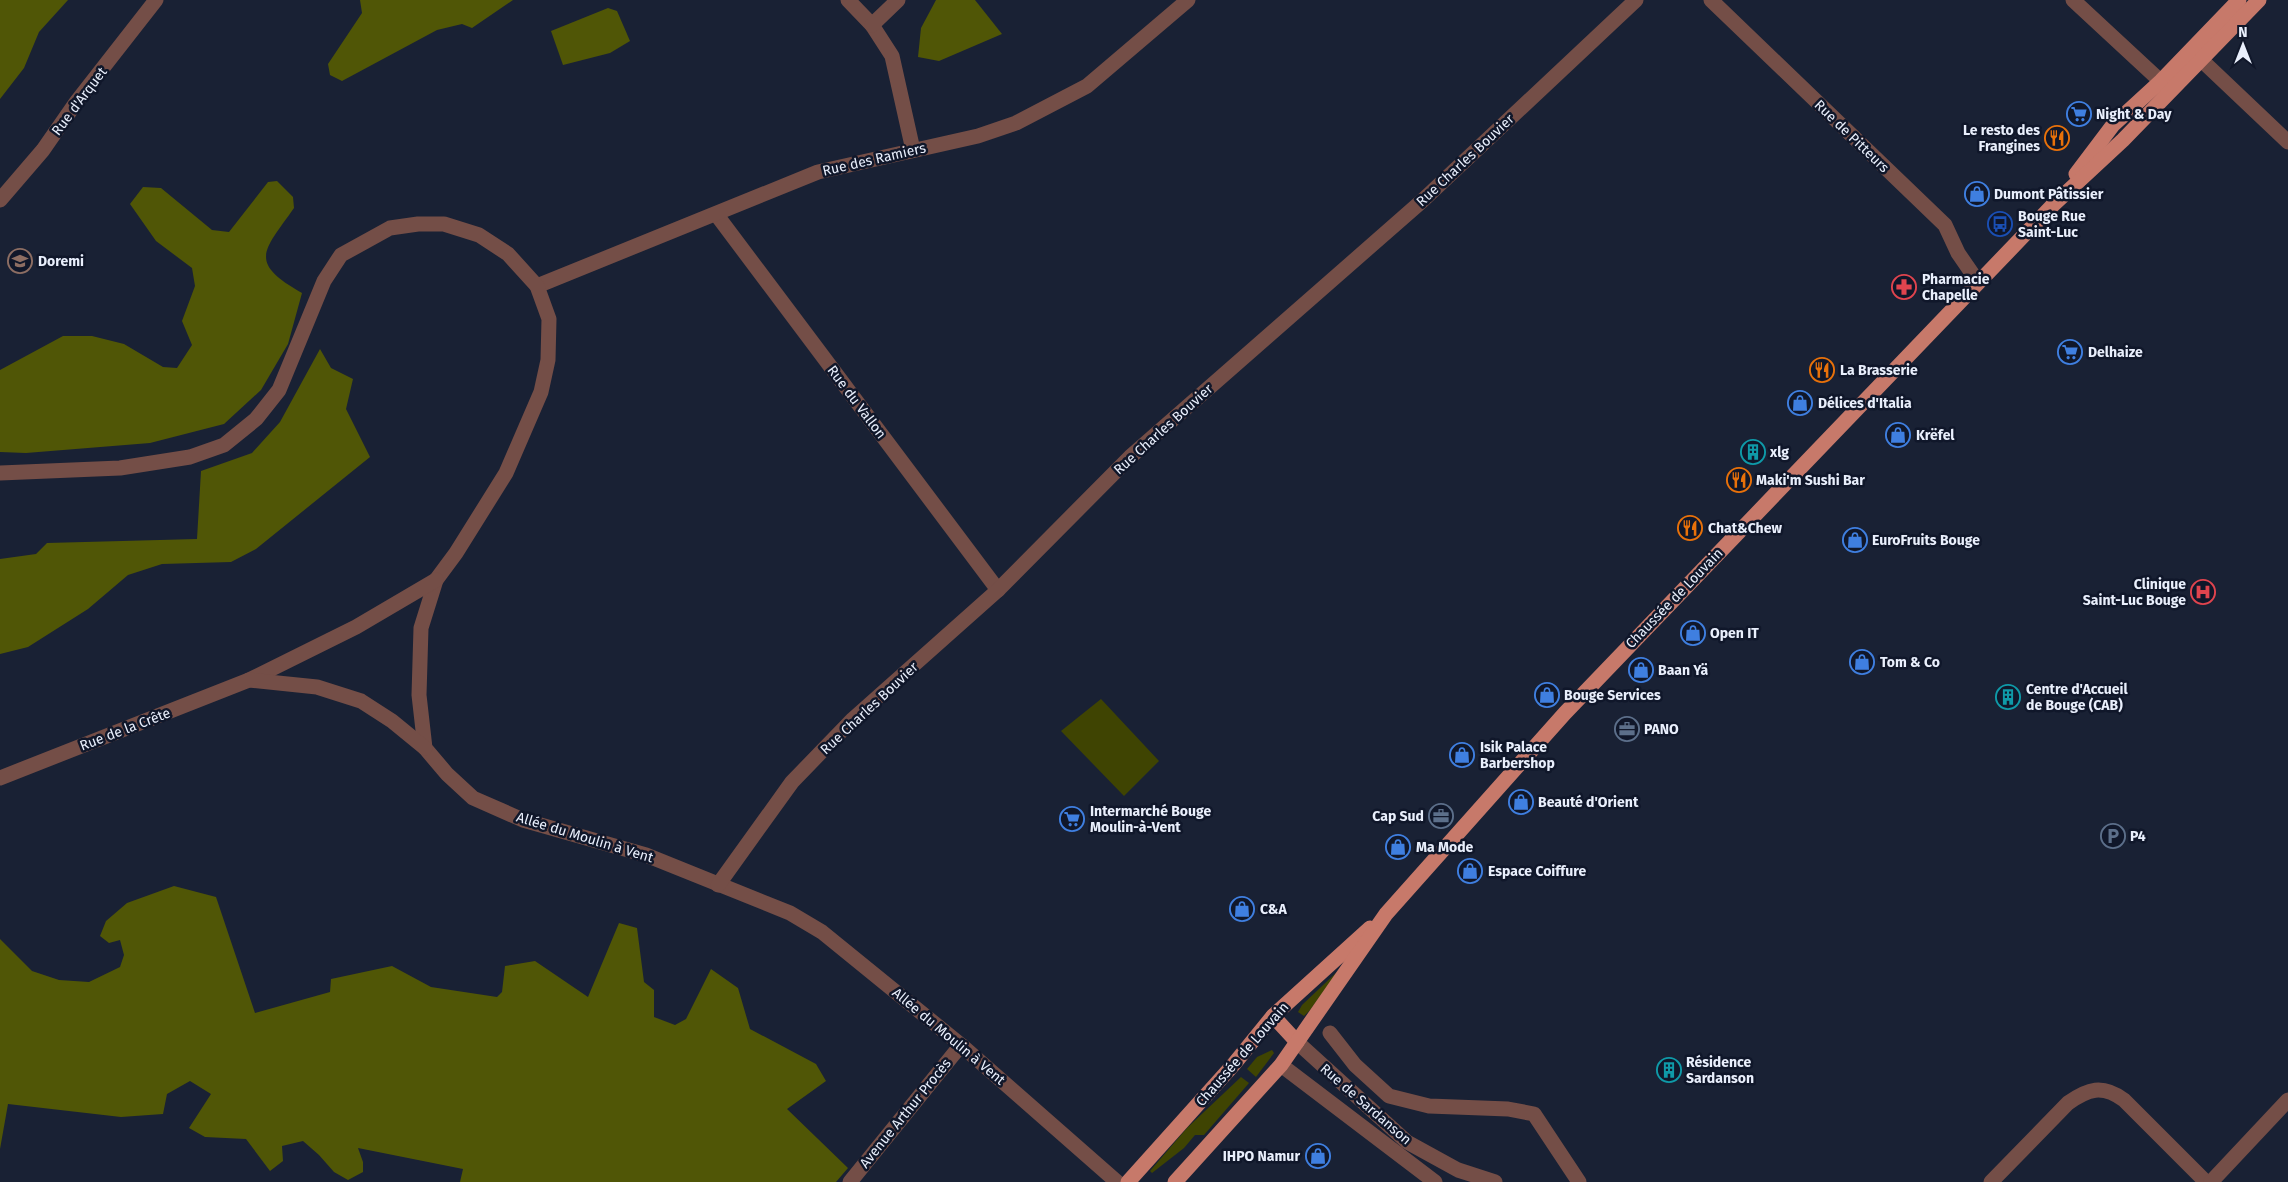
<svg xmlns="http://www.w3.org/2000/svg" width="2288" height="1182" viewBox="0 0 2288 1182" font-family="'Fira Sans',sans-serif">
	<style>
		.green { fill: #3f4402 }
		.forest { fill: #505606 }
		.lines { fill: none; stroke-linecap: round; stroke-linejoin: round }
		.minor { stroke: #744e47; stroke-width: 15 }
		.major { stroke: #c7796a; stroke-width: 15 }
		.labels { text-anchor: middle; stroke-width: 5; stroke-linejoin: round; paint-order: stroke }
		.street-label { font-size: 14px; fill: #e9effc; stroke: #10172a }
		.poi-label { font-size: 14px; font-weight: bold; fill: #e9effc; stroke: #10172a; text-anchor: start }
	</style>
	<rect width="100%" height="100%" fill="#192134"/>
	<g class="green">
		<path d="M 1101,699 L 1159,761 L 1124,796 L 1061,731 Z"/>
		<path d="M 1339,970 L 1310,1010 L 1304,1016 L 1298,1012 L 1302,1005 Z"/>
		<path d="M 1272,1050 L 1274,1053 L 1256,1077 L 1247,1069 L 1257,1057 Z"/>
		<path d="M 1241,1077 L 1249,1083 L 1204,1135 L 1195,1135 L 1184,1148 L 1152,1173 L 1150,1171 L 1187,1128 Z"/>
	</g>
	<g class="forest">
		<path d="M 0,0 L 68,0 L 39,32 L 24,68 L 0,99 Z"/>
		<path d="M 360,0 L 513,0 L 472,28 L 462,24 L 437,30 L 342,81 L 330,75 L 328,64 L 362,13 Z"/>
		<path d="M 936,0 L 975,0 L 1002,34 L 939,61 L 918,57 L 921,28 Z"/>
		<path d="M 608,8 L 617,11 L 630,41 L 610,53 L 563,65 L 551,31 Z"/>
		<path d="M 277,181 L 293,197 L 294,208 C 264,251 247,262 302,293 L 288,344 L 261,390 L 224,424 L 150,443 L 26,453 L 0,452 L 0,370 L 63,336 L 92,336 L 124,344 L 163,367 L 177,368 L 192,345 L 182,321 L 195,286 L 192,268 L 156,241 L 130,204 L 143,187 L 161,188 L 212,230 L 229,232 L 268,182 Z"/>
		<path d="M 320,349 L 331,368 L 353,379 L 346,409 L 370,457 L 256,549 L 231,562 L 162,564 L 128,575 L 88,609 L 28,647 L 0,654 L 0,559 L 36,554 L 47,543 L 197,539 L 201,471 L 252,453 L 280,422 Z"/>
		<path d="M 174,886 L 216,897 L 255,1013 L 330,992 L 331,979 L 392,966 L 431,987 L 497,997 L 502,992 L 505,966 L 535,961 L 588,997 L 619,923 L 637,928 L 644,982 L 654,990 L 654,1017 L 675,1025 L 686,1019 L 711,969 L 738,988 L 750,1029 L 816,1064 L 826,1081 L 787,1109 L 848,1168 L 836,1182 L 460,1182 L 463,1169 L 358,1148 L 363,1162 L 363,1172 L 348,1180 L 334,1172 L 319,1155 L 303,1141 L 282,1146 L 283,1161 L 270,1171 L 246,1139 L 205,1137 L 189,1128 L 211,1094 L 190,1081 L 167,1094 L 163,1114 L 121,1117 L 8,1104 L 0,1149 L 0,939 L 32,971 L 59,980 L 89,982 L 120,967 L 124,955 L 120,940 L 109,943 L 100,936 L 106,921 L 127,903 Z"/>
	</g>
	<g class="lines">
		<g class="minor">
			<path d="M 848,0 L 872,25 L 892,56 L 913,150"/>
			<path d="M 1711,0 L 1945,225 L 1958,253 L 1978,282"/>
			<path d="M 2073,0 L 2169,89"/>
			<path d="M 872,25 L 898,0"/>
			<path d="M 2193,52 L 2288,142"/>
			<path d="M 0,200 L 43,150 L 77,101 L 156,0"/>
			<path d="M 716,214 L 998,590"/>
			<path d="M 537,286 L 818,172 L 978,136 L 1016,123 L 1087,86 L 1188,0"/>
			<path d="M 0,473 L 120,468 L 190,457 L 224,445 L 256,419 L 279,390 L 324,281 L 341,255 L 390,228 L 418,224 L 444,224 L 479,235 L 508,254 L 537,286 L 549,319 L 548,360 L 541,392 L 506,473 L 456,553 L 436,580 L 421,628 L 419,695 L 425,748 L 447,774 L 473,798 L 523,820 L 646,855 L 790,913 L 822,932 L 961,1045 L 1117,1182"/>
			<path d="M 249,680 L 356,627 L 436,580"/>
			<path d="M 0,778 L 249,680 L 317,687 L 361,701 L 392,721 L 425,748"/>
			<path d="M 718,885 L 792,782 L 853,719 L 998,590 L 1130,457 L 1422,201 L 1636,0"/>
			<path d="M 1330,1033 L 1355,1065 L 1389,1096 L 1429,1106 L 1508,1109 L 1534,1114 L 1579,1182"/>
			<path d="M 1297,1042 L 1407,1142 L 1458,1170 L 1495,1182"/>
			<path d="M 1281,1065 L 1435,1182"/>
			<path d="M 850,1182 L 961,1045"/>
			<path d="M 1991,1182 L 2068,1103 C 2088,1089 2102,1084 2124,1100 L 2206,1182"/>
			<path d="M 2211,1182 L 2288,1100"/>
		</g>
		<g class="major">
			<path d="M 2076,174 L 2113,125 L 2161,81 L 2239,0"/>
			<path d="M 1273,1016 L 1297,1042"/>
			<path d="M 1128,1182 L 1234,1064 L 1273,1016 L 1370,928"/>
			<path d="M 1175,1182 L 1281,1065 L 1386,914 L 1565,713 L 2053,205 L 2123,140 L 2259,0"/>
		</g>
	</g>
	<defs>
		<symbol id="supermarket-ring" viewBox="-11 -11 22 22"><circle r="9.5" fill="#10172a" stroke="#3f7fe0" stroke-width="1.5"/><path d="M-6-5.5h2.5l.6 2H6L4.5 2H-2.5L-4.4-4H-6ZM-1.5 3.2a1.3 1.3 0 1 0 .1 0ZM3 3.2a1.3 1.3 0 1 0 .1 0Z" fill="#3f7fe0"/></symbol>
		<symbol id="restaurant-ring" viewBox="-11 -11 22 22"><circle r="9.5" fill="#10172a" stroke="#e8710a" stroke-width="1.5"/><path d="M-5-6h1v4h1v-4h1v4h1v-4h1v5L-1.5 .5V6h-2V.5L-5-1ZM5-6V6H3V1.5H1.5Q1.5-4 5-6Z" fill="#e8710a"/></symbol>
		<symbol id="shop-ring" viewBox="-11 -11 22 22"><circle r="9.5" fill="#10172a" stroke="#3f7fe0" stroke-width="1.5"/><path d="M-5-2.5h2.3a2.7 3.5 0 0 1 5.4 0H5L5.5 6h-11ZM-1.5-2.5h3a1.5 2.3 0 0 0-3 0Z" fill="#3f7fe0"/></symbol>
		<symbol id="bus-ring" viewBox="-11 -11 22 22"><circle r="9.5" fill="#10172a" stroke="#1a4fb4" stroke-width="1.5"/><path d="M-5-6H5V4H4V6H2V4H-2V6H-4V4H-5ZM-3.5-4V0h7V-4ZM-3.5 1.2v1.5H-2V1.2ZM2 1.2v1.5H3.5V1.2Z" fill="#1a4fb4"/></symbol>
		<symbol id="school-ring" viewBox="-11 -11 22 22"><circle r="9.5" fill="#10172a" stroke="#8d6e63" stroke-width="1.5"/><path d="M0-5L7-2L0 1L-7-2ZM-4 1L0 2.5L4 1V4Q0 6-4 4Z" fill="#8d6e63"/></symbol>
		<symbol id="pharmacy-ring" viewBox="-11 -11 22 22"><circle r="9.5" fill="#10172a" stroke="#e0444e" stroke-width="1.5"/><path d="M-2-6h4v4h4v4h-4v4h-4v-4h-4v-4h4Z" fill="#e0444e"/></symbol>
		<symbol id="building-ring" viewBox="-11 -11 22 22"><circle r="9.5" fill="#10172a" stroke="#0f9aa8" stroke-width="1.5"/><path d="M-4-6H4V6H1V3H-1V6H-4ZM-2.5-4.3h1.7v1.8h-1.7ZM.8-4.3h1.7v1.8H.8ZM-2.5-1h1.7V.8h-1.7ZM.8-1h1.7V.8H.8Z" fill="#0f9aa8"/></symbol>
		<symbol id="hospital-ring" viewBox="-11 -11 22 22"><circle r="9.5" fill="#10172a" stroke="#e0444e" stroke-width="1.5"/><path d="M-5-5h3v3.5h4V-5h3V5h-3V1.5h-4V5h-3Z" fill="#e0444e"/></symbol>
		<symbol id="office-ring" viewBox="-11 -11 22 22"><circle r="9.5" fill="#10172a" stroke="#5c6f8a" stroke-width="1.5"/><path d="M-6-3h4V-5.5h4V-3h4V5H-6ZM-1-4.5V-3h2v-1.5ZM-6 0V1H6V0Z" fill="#5c6f8a"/></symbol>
		<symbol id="parking-ring" viewBox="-11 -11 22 22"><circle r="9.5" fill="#10172a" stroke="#5c6f8a" stroke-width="1.5"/><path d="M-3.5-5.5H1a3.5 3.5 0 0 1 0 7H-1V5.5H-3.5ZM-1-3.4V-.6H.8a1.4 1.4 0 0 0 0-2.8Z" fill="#5c6f8a"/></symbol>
	</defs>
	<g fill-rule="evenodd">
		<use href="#supermarket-ring" x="2065" y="100" width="28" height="28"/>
		<use href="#restaurant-ring" x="2043" y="124" width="28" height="28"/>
		<use href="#shop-ring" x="1963" y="180" width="28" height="28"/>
		<use href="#bus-ring" x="1986" y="210" width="28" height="28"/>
		<use href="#school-ring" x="6" y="247" width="28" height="28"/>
		<use href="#pharmacy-ring" x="1890" y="273" width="28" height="28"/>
		<use href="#supermarket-ring" x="2056" y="338" width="28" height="28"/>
		<use href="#restaurant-ring" x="1808" y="356" width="28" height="28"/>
		<use href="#shop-ring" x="1786" y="389" width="28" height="28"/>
		<use href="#shop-ring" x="1884" y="421" width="28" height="28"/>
		<use href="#building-ring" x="1739" y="438" width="28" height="28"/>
		<use href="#restaurant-ring" x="1725" y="466" width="28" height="28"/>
		<use href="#restaurant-ring" x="1676" y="514" width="28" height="28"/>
		<use href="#shop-ring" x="1841" y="526" width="28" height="28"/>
		<use href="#hospital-ring" x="2189" y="578" width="28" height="28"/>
		<use href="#shop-ring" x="1679" y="619" width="28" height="28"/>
		<use href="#shop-ring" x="1848" y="648" width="28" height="28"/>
		<use href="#shop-ring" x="1627" y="656" width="28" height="28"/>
		<use href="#shop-ring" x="1533" y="681" width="28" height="28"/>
		<use href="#building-ring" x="1994" y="683" width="28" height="28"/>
		<use href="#office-ring" x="1613" y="715" width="28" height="28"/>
		<use href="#shop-ring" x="1448" y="741" width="28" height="28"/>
		<use href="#shop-ring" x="1507" y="788" width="28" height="28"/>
		<use href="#office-ring" x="1427" y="802" width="28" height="28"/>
		<use href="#supermarket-ring" x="1058" y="805" width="28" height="28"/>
		<use href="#parking-ring" x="2099" y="822" width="28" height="28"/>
		<use href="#shop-ring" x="1384" y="833" width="28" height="28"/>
		<use href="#shop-ring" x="1456" y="857" width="28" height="28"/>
		<use href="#shop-ring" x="1228" y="895" width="28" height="28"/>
		<use href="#building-ring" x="1655" y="1056" width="28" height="28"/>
		<use href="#shop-ring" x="1304" y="1142" width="28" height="28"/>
	</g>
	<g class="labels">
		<g class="street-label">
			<text transform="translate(79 101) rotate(-53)" y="5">Rue d'Arquet</text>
			<text transform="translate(1852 136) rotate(44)" y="5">Rue de Pitteurs</text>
			<text transform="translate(874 159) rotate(-13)" y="5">Rue des Ramiers</text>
			<text transform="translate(1465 160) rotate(-43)" y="5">Rue Charles Bouvier</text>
			<text transform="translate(857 402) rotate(53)" y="5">Rue du Vallon</text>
			<text transform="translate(1163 429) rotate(-42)" y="5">Rue Charles Bouvier</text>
			<text transform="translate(1674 598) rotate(-46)" y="5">Chaussée de Louvain</text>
			<text transform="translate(869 708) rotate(-43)" y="5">Rue Charles Bouvier</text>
			<text transform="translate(125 729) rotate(-21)" y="5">Rue de la Crête</text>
			<text transform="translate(585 837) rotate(17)" y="5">Allée du Moulin à Vent</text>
			<text transform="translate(949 1036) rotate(40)" y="5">Allée du Moulin à Vent</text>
			<text transform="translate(1242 1054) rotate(-49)" y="5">Chaussée de Louvain</text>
			<text transform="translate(1366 1104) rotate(41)" y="5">Rue de Sardanson</text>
			<text transform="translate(905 1113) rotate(-51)" y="5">Avenue Arthur Procès</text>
		</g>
		<g class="poi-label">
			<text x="2096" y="119">Night &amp; Day</text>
			<text x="2040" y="135" text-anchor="end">Le resto des<tspan x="2040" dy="16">Frangines</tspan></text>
			<text x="1994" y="199">Dumont Pâtissier</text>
			<text x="2018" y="221">Bouge Rue<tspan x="2018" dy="16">Saint-Luc</tspan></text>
			<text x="38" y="266">Doremi</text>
			<text x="1922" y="284">Pharmacie<tspan x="1922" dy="16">Chapelle</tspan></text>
			<text x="2088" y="357">Delhaize</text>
			<text x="1840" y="375">La Brasserie</text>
			<text x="1818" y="408">Délices d'Italia</text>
			<text x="1916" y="440">Krëfel</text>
			<text x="1770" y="457">xlg</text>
			<text x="1756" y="485">Maki'm Sushi Bar</text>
			<text x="1708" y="533">Chat&amp;Chew</text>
			<text x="1872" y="545">EuroFruits Bouge</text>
			<text x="2186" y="589" text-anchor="end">Clinique<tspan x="2186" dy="16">Saint-Luc Bouge</tspan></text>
			<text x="1710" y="638">Open IT</text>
			<text x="1880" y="667">Tom &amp; Co</text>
			<text x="1658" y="675">Baan Yä</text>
			<text x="2026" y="694">Centre d'Accueil<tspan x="2026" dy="16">de Bouge (CAB)</tspan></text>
			<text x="1564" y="700">Bouge Services</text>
			<text x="1644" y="734">PANO</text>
			<text x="1480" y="752">Isik Palace<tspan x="1480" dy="16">Barbershop</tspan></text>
			<text x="1538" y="807">Beauté d'Orient</text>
			<text x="1090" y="816">Intermarché Bouge<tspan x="1090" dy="16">Moulin-à-Vent</tspan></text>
			<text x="1424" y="821" text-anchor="end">Cap Sud</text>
			<text x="2130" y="841">P4</text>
			<text x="1416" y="852">Ma Mode</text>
			<text x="1488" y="876">Espace Coiffure</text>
			<text x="1260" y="914">C&amp;A</text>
			<text x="1686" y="1067">Résidence<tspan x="1686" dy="16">Sardanson</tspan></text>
			<text x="1300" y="1161" text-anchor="end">IHPO Namur</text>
		</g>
	</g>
	<g transform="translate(2243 45)" stroke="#10172a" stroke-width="4" paint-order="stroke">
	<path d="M0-4L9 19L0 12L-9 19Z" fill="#e9effc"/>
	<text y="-8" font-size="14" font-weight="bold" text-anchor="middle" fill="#e9effc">N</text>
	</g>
</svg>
